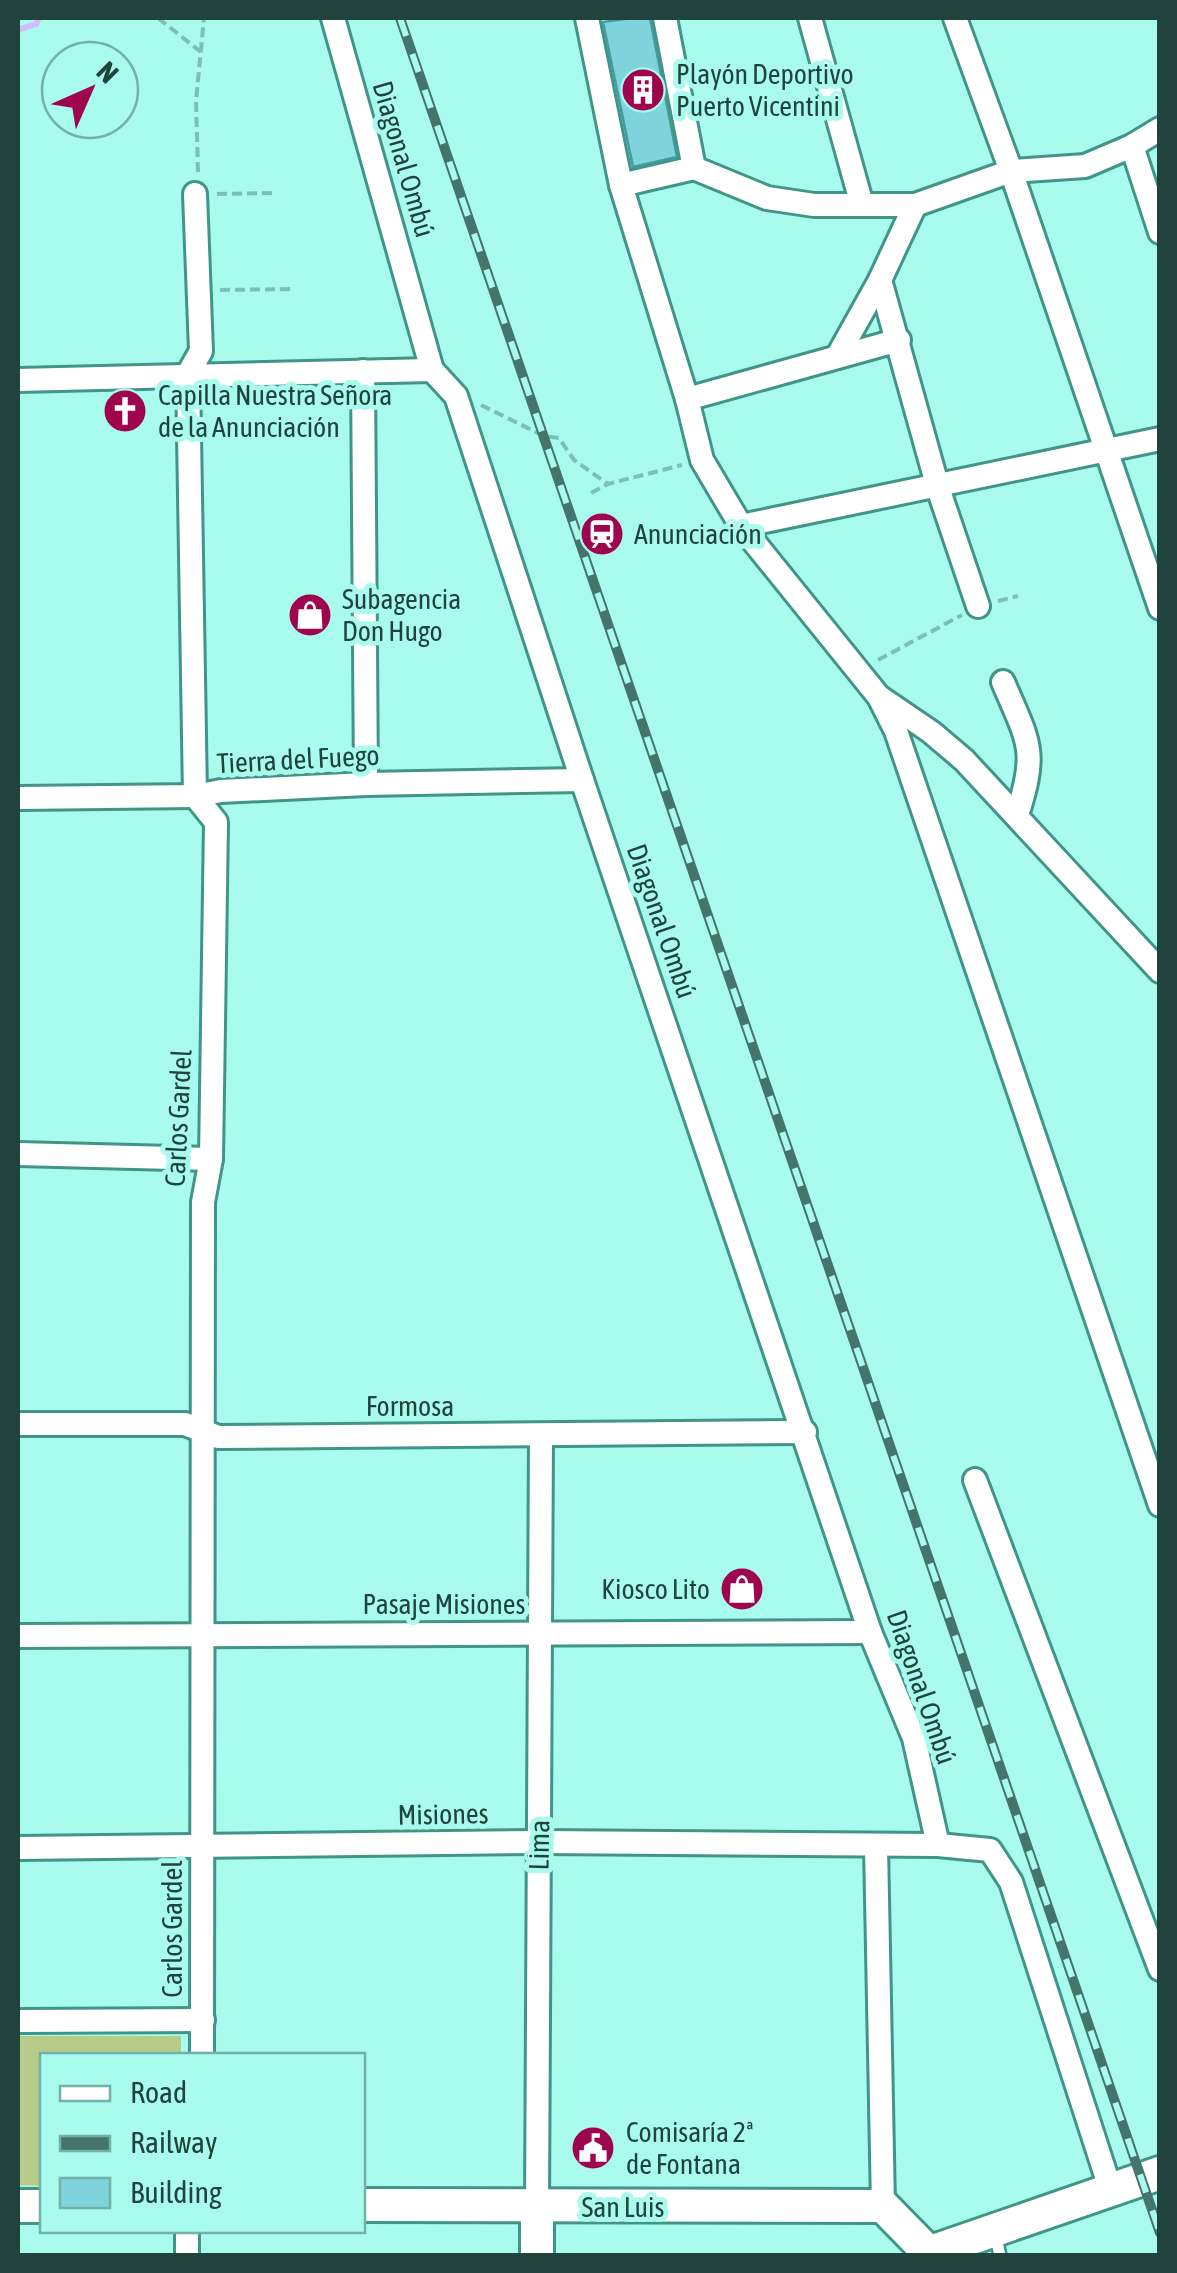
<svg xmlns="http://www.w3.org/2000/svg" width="1177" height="2273" viewBox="0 0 1177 2273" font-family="'Asap Condensed',sans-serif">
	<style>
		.green { fill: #b8cc89 }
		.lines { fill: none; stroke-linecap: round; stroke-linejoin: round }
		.stream { stroke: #d4bbfb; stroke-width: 6 }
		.building { fill: #7ed4da; stroke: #459ba2; stroke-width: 2.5 }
		.lane-casing { stroke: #419488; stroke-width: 16 }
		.street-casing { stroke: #419488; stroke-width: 28 }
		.secondary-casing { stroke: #419488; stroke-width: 38 }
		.path { stroke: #7cc0b5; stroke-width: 4; stroke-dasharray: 10 5; stroke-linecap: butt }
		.lane { stroke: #fff; stroke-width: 11 }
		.street { stroke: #fff; stroke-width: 22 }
		.secondary { stroke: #fff; stroke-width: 32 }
		.rail-casing { stroke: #45746c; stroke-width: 10 }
		.rail { stroke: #a8fbed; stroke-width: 6; stroke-dasharray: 19; stroke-linecap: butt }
		.labels { text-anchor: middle; stroke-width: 10; stroke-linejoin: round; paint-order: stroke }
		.poi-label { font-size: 28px; fill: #20433d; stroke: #a8fbed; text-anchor: start }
		.street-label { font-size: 28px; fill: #20433d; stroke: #a8fbed }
	</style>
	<rect width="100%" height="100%" fill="#a8fbed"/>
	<path class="green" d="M 18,2036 L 181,2036 L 181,2055 L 42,2056 L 42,2186 L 18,2185 Z"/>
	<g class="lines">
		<path class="stream" d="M 18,30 L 36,24 L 39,18"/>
	</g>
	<path class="building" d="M 632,18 L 650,18 L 677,157 L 633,167 L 603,22 Z"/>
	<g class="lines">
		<defs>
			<path id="lane" d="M 995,2232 L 1000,2256"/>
			<g id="street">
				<path d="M 333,18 L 432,370 L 456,396 L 582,780 L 870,1632 L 914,1738 L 938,1845"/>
				<path d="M 587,18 L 621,185 L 687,399 L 702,460 L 741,526 L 879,697 L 896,731 L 1160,1505"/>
				<path d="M 665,18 L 694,168 L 767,198 L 814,205 L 915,205"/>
				<path d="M 810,18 L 862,205"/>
				<path d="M 955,18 L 1011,171 L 1160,608"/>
				<path d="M 1132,146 L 1160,232"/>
				<path d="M 621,185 L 694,168"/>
				<path d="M 195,194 L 201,351 L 188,374 L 195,796 L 216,822 L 211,1159 L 203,1202 L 202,2056"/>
				<path d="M 880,280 L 938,488 L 978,606"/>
				<path d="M 837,357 L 880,280 L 915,205 L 1011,171 L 1085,166 L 1132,146 L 1160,129"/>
				<path d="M 363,371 L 366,784"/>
				<path d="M 18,380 L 432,370"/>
				<path d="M 687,399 L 899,340"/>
				<path d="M 741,526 L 1160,439"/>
				<path d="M 1003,682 C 1029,743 1038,750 1017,815"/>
				<path d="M 881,698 L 931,732 L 964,760 L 1160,971"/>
				<path d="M 18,798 L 195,796 L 221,791 L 366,784 L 582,780"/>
				<path d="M 18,1154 L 211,1159"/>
				<path d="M 18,1424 L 185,1424 L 218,1437 L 805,1432"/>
				<path d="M 975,1480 L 1160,1969"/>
				<path d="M 18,1636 L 870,1632"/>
				<path d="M 876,1846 L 883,2206"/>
				<path d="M 18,1848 L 539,1842 L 938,1845 L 990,1850 L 1011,1882 L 1110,2188"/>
				<path d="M 18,2021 L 203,2020"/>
				<path d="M 537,2207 L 541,1435"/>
				<path d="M 187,2230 L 187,2256"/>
			</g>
			<g id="secondary">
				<path d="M 362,2205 L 883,2206 L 932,2256"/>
				<path d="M 18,2206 L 42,2206"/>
				<path d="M 537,2207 L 537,2256"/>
				<path d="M 931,2252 L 1160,2173"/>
			</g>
		</defs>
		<use href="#lane" class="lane-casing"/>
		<use href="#street" class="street-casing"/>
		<use href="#secondary" class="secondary-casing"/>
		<g class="path">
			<path d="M 158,18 L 201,52"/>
			<path d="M 198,172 L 196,101 L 204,18"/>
			<path d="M 217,194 L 272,193"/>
			<path d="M 220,290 L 295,289"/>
			<path d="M 481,405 L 544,436 L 559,438 L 574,460 L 608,484 L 682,465"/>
			<path d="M 591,493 L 608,484"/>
			<path d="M 998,601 L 1018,596"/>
			<path d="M 878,660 L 962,615"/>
		</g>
		<use href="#lane" class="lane"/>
		<use href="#street" class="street"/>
		<use href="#secondary" class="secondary"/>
		<defs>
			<path id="rail" d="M 400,18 L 1160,2233"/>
		</defs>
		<use href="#rail" class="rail-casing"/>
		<use href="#rail" class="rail"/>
	</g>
	<defs>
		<symbol id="building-disc" viewBox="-11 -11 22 22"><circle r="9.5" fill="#9e054e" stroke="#a8fbed"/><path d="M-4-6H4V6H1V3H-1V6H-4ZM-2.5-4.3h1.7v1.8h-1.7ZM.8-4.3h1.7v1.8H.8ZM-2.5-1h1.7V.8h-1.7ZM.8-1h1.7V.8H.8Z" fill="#fff"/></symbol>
		<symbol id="church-disc" viewBox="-11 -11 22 22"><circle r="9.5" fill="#9e054e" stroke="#a8fbed"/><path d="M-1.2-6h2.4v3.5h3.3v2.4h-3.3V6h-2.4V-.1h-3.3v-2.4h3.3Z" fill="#fff"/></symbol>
		<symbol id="station-disc" viewBox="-11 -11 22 22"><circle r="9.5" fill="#9e054e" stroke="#a8fbed"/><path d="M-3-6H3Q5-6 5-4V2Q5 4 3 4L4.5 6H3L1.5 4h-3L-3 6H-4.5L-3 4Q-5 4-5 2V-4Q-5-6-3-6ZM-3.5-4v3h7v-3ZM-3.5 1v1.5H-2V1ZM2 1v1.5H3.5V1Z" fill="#fff"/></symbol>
		<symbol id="shop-disc" viewBox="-11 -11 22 22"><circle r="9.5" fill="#9e054e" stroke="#a8fbed"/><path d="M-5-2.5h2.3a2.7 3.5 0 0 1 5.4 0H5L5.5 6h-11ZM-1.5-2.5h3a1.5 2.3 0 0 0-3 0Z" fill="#fff"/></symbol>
		<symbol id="civic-disc" viewBox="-11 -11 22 22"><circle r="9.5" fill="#9e054e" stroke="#a8fbed"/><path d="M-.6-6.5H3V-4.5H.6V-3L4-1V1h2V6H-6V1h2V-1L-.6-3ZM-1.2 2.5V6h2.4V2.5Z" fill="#fff"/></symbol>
	</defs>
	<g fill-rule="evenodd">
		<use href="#building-disc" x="618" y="65" width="50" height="50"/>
		<use href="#church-disc" x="100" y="386" width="50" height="50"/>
		<use href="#station-disc" x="577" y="509" width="50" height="50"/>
		<use href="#shop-disc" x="285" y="590" width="50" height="50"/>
		<use href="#shop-disc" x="717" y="1564" width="50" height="50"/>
		<use href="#civic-disc" x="568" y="2123" width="50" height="50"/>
	</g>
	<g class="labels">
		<g class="poi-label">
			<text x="676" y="84">Playón Deportivo<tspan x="676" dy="32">Puerto Vicentini</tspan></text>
			<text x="158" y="405">Capilla Nuestra Señora<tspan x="158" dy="32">de la Anunciación</tspan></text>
			<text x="634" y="544">Anunciación</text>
			<text x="342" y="609">Subagencia<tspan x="342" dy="32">Don Hugo</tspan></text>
			<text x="710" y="1599" text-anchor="end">Kiosco Lito</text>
			<text x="626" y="2142">Comisaría 2ª<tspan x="626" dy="32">de Fontana</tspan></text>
		</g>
		<g class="street-label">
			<text transform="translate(404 159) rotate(74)" y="10">Diagonal Ombú</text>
			<text transform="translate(298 759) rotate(-3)" y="10">Tierra del Fuego</text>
			<text transform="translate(662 921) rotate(71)" y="10">Diagonal Ombú</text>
			<text transform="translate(178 1118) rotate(-87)" y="10">Carlos Gardel</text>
			<text x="410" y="1416">Formosa</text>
			<text x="444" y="1614">Pasaje Misiones</text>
			<text transform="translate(922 1687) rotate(71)" y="10">Diagonal Ombú</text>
			<text transform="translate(443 1814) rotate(-1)" y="10">Misiones</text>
			<text transform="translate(539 1845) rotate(-89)" y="10">Lima</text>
			<text transform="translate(172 1929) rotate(-90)" y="10">Carlos Gardel</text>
			<text x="623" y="2217">San Luis</text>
		</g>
	</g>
	<rect width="1177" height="2273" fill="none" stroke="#20433d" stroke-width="40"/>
	<rect x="40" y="2053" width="325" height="180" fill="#a8fbed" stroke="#72b1a7" stroke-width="2.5"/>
	<rect x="60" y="2086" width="50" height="15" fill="#ffffff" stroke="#72b1a7" stroke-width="2.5"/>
	<text x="130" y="2103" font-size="30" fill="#20433d">Road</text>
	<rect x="60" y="2136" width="50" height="15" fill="#45746c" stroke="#72b1a7" stroke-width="2.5"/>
	<text x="130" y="2153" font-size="30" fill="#20433d">Railway</text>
	<rect x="60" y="2178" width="50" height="30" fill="#7ed4da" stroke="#72b1a7" stroke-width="2.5"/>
	<text x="130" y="2203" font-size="30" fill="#20433d">Building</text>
	<g transform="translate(90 90) rotate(45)"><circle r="48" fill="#a8fbed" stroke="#72b1a7" stroke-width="2.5"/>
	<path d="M0-8L18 38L0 25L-18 38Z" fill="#9e054e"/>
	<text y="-15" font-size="28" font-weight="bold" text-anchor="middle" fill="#20433d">N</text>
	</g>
</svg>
